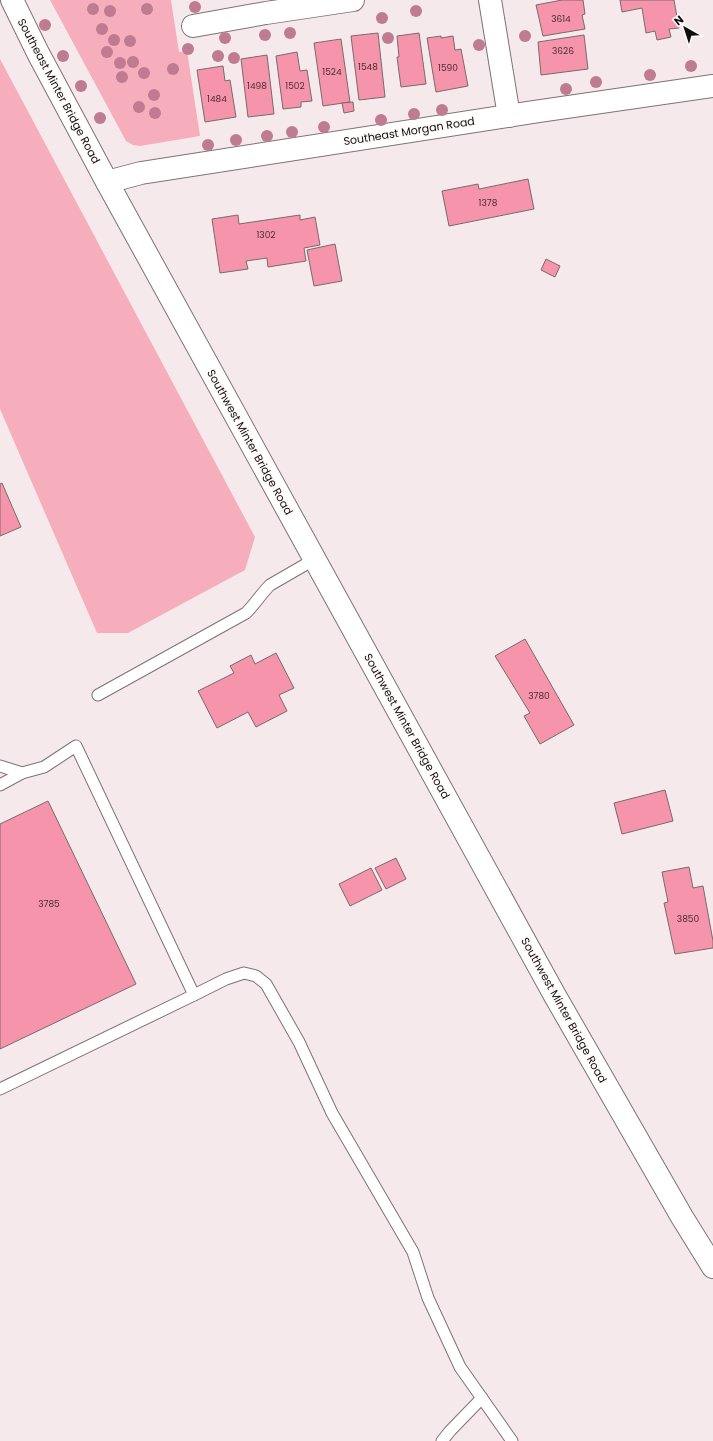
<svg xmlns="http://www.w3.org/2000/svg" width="713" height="1441" viewBox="0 0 713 1441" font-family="Poppins,sans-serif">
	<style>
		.green { fill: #f6aebd }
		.building { fill: #f594aa; stroke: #776b6d }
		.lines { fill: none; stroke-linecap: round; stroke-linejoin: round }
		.lane-casing { stroke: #7e7274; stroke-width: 13 }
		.street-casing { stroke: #7e7274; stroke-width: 24 }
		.secondary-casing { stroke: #7e7274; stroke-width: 24 }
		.lane { stroke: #fff; stroke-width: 11 }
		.street { stroke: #fff; stroke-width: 22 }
		.secondary { stroke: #fff; stroke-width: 22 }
		.tree { fill: #be7b91 }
		.labels { text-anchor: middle; stroke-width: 3.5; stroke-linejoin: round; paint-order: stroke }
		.number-label { font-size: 9px; fill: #492e34 }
		.street-label { font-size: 11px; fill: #100c0d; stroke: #fef9f9 }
	</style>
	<rect width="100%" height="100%" fill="#f6e9eb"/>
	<g class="green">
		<path d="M 50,0 L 171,0 L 179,52 L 187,51 L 200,136 L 140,146 L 133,145 L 126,141 Z"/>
		<path d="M 0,59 L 255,537 L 245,570 L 128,633 L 97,633 L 0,409 Z"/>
	</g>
	<g class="building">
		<path d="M 562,0 L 583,0 L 585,14 L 582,15 L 585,29 L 543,36 L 536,5 Z"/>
		<path d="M 620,0 L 674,0 L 679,28 L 669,29 L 671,37 L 657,40 L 655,31 L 646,33 L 642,8 L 622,12 Z"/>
		<path d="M 378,33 L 385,97 L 359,100 L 351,36 Z"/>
		<path d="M 419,33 L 426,84 L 401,87 L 397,57 L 399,57 L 397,36 Z"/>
		<path d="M 584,35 L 588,69 L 541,75 L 538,42 Z"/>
		<path d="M 441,36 L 441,38 L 453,36 L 455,50 L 461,49 L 468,86 L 436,92 L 427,38 Z"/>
		<path d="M 341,39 L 350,102 L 323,106 L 314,43 Z"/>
		<path d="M 297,52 L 300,71 L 307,70 L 312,101 L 301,102 L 301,107 L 283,109 L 276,56 Z"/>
		<path d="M 267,55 L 274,114 L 248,117 L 241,59 Z"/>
		<path d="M 223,66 L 225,81 L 230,80 L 236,117 L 205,122 L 197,70 Z"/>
		<path d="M 353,102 L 354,111 L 344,113 L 342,103 Z"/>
		<path d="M 528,179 L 534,209 L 449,226 L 442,191 L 478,184 L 479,189 Z"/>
		<path d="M 238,215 L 239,224 L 300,215 L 300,220 L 315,217 L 320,245 L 304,248 L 306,261 L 268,267 L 267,258 L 246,261 L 248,269 L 220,273 L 212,219 Z"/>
		<path d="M 335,244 L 342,281 L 314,286 L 307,250 Z"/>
		<path d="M 546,259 L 560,266 L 555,277 L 541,270 Z"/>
		<path d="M 2,483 L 21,527 L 0,536 L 0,484 Z"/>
		<path d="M 525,639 L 574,725 L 540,744 L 524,716 L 530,713 L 495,656 Z"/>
		<path d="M 276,653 L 294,688 L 279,695 L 287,711 L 256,727 L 248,712 L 217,728 L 198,691 L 234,673 L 230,666 L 251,655 L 255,664 Z"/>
		<path d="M 665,790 L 673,821 L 622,834 L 614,803 Z"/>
		<path d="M 48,801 L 136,984 L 0,1049 L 0,824 Z"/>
		<path d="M 396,858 L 406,879 L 386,889 L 375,868 Z"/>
		<path d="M 689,867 L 693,888 L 703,886 L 713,941 L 713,948 L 675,954 L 664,903 L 668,902 L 662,872 Z"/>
		<path d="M 371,868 L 382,890 L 350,906 L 339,884 Z"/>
	</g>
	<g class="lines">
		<defs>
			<g id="lane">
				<path d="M 98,695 L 246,613 C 255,604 261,594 270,585 L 315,559"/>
				<path d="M 0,766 L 22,773"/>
				<path d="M 0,785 L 22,773 L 44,767 L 76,746 L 194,995 L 0,1089"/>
				<path d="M 194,995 L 226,979 L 244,973 L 256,976 L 266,984 L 299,1042 L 332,1113 L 413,1252 L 428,1298 L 460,1367 L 512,1441"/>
				<path d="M 442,1441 L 450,1431 L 482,1398"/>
			</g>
			<g id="street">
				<path d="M 490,0 L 509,116"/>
				<path d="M 193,26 L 266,13 L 353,0"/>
				<path d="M 107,182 L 141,173 L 540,111 L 713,86"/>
			</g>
			<path id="secondary" d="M 12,0 L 38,53 L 107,182 L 554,994 L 682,1217 L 713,1267"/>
		</defs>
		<use href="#lane" class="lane-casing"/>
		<use href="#street" class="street-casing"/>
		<use href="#secondary" class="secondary-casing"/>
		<use href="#lane" class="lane"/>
		<use href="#street" class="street"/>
		<use href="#secondary" class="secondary"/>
	</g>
	<g class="tree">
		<circle cx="195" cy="7" r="6"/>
		<circle cx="93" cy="9" r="6"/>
		<circle cx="147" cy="9" r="6"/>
		<circle cx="110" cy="11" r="6"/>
		<circle cx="416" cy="11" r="6"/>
		<circle cx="382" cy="18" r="6"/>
		<circle cx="45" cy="25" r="6"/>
		<circle cx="102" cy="29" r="6"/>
		<circle cx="290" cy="33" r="6"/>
		<circle cx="265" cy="35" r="6"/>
		<circle cx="525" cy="36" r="6"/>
		<circle cx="225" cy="38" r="6"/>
		<circle cx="388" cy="38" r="6"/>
		<circle cx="114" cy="40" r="6"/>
		<circle cx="130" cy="41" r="6"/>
		<circle cx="479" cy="45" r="6"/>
		<circle cx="188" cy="49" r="6"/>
		<circle cx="107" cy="52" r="6"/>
		<circle cx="63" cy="56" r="6"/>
		<circle cx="218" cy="56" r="6"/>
		<circle cx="234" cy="58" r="6"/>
		<circle cx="133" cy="62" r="6"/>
		<circle cx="120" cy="63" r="6"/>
		<circle cx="691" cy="66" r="6"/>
		<circle cx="173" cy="69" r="6"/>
		<circle cx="144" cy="73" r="6"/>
		<circle cx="650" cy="75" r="6"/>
		<circle cx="122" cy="77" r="6"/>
		<circle cx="596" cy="82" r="6"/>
		<circle cx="81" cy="86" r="6"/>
		<circle cx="566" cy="89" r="6"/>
		<circle cx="154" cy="95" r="6"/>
		<circle cx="139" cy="107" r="6"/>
		<circle cx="442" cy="110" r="6"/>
		<circle cx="155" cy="113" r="6"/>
		<circle cx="414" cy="114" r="6"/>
		<circle cx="100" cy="118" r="6"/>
		<circle cx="381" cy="120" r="6"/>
		<circle cx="324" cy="127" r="6"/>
		<circle cx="292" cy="132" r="6"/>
		<circle cx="267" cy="136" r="6"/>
		<circle cx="236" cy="140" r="6"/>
		<circle cx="208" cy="145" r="6"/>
	</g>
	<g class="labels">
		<g class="number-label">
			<text x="561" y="22">3614</text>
			<text x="563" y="54">3626</text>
			<text x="368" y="70">1548</text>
			<text x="448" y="71">1590</text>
			<text x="332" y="75">1524</text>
			<text x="257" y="89">1498</text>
			<text x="295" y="89">1502</text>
			<text x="217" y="102">1484</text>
			<text x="488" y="206">1378</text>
			<text x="266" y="238">1302</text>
			<text x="539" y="699">3780</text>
			<text x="49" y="907">3785</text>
			<text x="688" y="922">3850</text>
		</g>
		<g class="street-label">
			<text transform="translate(59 91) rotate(62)" y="4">Southeast Minter Bridge Road</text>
			<text transform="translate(409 131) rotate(-9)" y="4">Southeast Morgan Road</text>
			<text transform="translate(250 442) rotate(61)" y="4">Southwest Minter Bridge Road</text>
			<text transform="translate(407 726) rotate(61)" y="4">Southwest Minter Bridge Road</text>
			<text transform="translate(564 1010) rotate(61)" y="4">Southwest Minter Bridge Road</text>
		</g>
	</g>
	<g transform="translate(685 28) rotate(321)" stroke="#fef9f9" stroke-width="3" paint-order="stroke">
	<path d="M0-3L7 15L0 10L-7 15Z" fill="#100c0d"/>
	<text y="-6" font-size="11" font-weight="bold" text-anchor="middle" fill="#100c0d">N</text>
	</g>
</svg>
